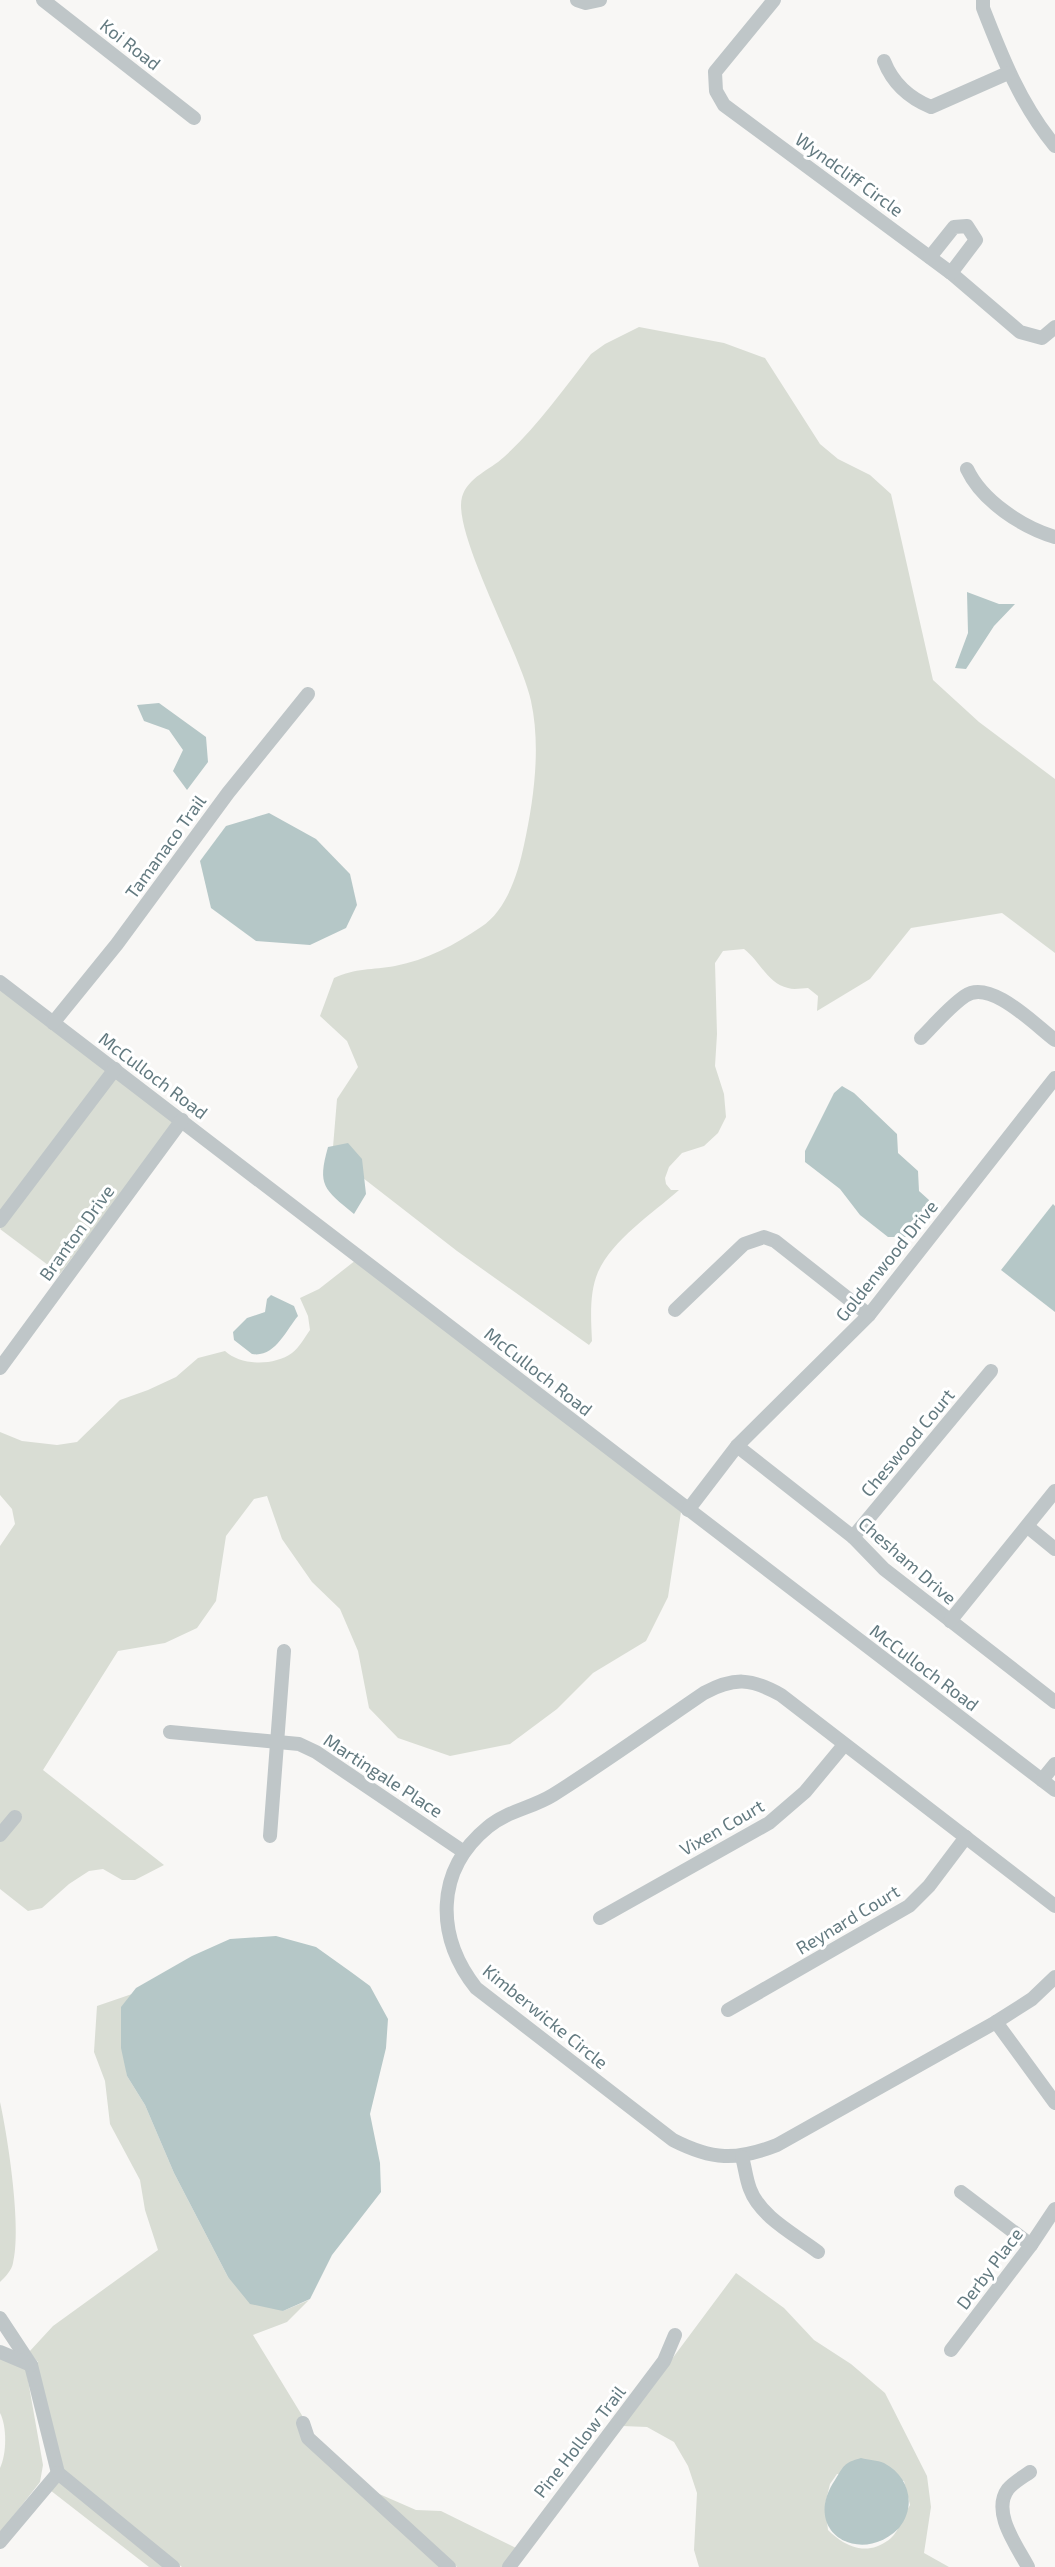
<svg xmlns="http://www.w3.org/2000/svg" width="1055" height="2567" viewBox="0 0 1055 2567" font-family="'Exo 2',sans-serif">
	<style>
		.green { fill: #d9ddd4; fill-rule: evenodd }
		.water { fill: #b5c7c7 }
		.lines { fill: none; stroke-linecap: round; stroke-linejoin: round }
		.minor { stroke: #bfc6c8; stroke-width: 14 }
		.labels { text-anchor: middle; stroke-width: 6; stroke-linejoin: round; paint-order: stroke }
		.street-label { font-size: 18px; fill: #637a80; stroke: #fff }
	</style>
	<rect width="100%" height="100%" fill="#f8f7f5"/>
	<g class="green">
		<path d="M 639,327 L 724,343 L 765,358 L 820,444 L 838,459 L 870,475 L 891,494 L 933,680 L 979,722 L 1055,779 L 1055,953 L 1002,913 L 911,928 L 870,979 L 817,1011 L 818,996 L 808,988 C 802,988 794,990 788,988 C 768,984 759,960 744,949 L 723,951 L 715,963 L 717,1034 L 715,1066 L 724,1094 L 726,1117 L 718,1133 L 704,1146 L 682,1153 L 669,1167 L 665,1178 L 666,1184 L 671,1190 L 679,1190 C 652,1214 613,1239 598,1272 C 589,1293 591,1319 592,1341 L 589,1345 L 457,1251 L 354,1171 L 333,1147 L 337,1099 L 358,1067 L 347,1041 L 320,1016 L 334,978 C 356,968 372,970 395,966 C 426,960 455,945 481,927 C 507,910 518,873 524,845 C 534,799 541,747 531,701 C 521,654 452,533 462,497 C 468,477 490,470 504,457 C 537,427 563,390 591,354 L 605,344 Z"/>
		<path d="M 0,989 L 108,1071 L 0,1213 Z"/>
		<path d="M 116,1076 L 175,1121 L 60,1274 L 0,1229 Z"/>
		<path d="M 356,1260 L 681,1512 L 668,1597 L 646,1641 L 593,1673 L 557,1709 L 510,1744 L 450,1756 L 398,1738 L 369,1708 L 358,1651 L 340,1609 L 312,1582 L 282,1539 L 267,1496 L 254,1499 L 226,1536 L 216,1601 L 197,1628 L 165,1643 L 118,1651 L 43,1770 L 164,1865 L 135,1880 L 122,1880 L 103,1869 L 89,1871 L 69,1884 L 42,1908 L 28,1911 L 0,1889 L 0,1842 L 22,1816 L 15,1810 L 0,1827 L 0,1546 L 15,1524 L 12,1509 L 0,1495 L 0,1432 L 22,1441 L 57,1445 L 77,1442 L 120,1400 L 148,1390 L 176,1377 L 198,1358 L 225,1351 C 241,1366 274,1366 292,1353 C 299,1348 305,1337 310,1330 L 308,1316 L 300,1298 L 319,1289 Z"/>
		<path d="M 132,1994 L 121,2008 L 127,2076 L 145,2105 L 174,2173 L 228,2277 L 283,2311 L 309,2300 L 287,2322 L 253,2335 L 303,2417 L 296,2421 L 303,2440 L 441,2567 L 182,2567 L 62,2469 L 36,2365 L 38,2362 L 29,2352 L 53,2326 L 158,2250 L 145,2210 L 140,2180 L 110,2124 L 105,2081 L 94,2052 L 97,2006 Z"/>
		<path d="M 0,2102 C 8,2138 22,2229 13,2263 C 12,2270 5,2277 0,2282 Z"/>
		<path d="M 736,2273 L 784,2308 L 814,2340 L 851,2364 L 885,2393 L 927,2476 L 931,2507 L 924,2553 L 949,2567 L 699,2567 L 694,2550 L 697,2493 L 688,2466 L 674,2442 L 647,2427 L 622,2426 ZM 837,2474 L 904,2481 L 910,2505 C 904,2515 899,2531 891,2538 C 869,2557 846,2548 828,2530 L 825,2505 L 830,2484 Z"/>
		<path d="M 0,2358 L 26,2369 L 43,2465 L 40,2482 L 0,2533 L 0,2468 C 7,2454 7,2426 0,2413 Z"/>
		<path d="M 58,2480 L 164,2567 L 149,2567 L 50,2490 Z"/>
		<path d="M 377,2493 L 416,2510 L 441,2511 L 516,2548 L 503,2567 L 457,2567 Z"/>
	</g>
	<g class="water">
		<path d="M 967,592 L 999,604 L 1015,604 L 994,626 L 966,669 L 955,668 L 968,633 Z"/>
		<path d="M 159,703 L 206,737 L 208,762 L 187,790 L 173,771 L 183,750 L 169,730 L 144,721 L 137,705 Z"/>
		<path d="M 269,813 L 316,839 L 350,874 L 357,905 L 346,928 L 310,945 L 256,941 L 211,908 L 200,861 L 226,826 Z"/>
		<path d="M 842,1086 L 854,1093 L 897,1134 L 898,1153 L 918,1171 L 919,1191 L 929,1200 L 925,1216 L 911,1237 L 888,1237 L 860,1215 L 840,1189 L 805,1162 L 805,1151 L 834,1093 Z"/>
		<path d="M 348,1143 L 362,1159 L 366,1194 L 354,1214 C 324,1189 317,1186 328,1147 Z"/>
		<path d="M 1053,1204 L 1055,1206 L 1055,1312 L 1001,1270 Z"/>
		<path d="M 271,1295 L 294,1306 L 298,1316 C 286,1330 275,1358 252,1354 L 234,1340 L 233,1332 L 247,1318 L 265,1312 L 267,1299 Z"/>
		<path d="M 276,1936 L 316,1947 L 351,1972 L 370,1986 L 388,2019 L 386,2048 L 370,2114 L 380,2163 L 381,2192 L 332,2255 L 310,2299 L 283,2311 L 250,2304 L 228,2277 L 174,2173 L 145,2105 L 127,2076 L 121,2048 L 121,2007 L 136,1988 L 192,1956 L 230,1939 Z"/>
		<path d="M 861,2458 C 869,2460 877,2460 884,2463 C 909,2476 917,2506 899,2528 C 861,2567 800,2532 835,2480 C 844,2466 843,2463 861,2458 Z"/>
	</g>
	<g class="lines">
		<g class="minor">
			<path d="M 43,0 L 194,118"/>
			<path d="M 577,0 L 586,3 L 600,0"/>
			<path d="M 774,0 L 715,72 L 716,91 L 724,105 L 951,273 L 1020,332 L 1042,338 L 1055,327"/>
			<path d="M 983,0 L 983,8 C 1002,57 1021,105 1055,146"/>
			<path d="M 884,61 C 893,84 909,98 931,107 L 1008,73"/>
			<path d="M 930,257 L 954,227 L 967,226 L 976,240 L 951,273"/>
			<path d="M 967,469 C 982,501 1022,527 1055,537"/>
			<path d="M 0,982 L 1055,1790"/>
			<path d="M 53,1023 L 117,944 L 228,793 L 308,694"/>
			<path d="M 921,1038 C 935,1024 949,1007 965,996 C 990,978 1035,1025 1055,1040"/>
			<path d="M 0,1221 L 115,1069"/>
			<path d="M 675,1310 L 744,1244 L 764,1237 L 775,1241 L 869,1315"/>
			<path d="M 0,1368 L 182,1120"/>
			<path d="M 737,1446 L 853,1537 L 884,1569 L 1055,1702"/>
			<path d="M 688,1510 L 737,1446 L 869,1315 L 1055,1078"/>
			<path d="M 1028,1527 L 1055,1549"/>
			<path d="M 853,1537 L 991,1371"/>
			<path d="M 950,1621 L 1055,1491"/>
			<path d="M 170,1732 L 299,1744 L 316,1752 L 464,1852"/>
			<path d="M 1042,1780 L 1055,1764"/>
			<path d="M 0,1835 L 15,1817"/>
			<path d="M 270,1836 L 284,1651"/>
			<path d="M 1055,1906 L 781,1695 C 751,1678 734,1677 704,1693 C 654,1727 604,1763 553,1795 C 532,1808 507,1811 488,1827 C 434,1871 436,1937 476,1988 L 673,2140 C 712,2160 736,2161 777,2145 L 996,2022 L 1032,1999 L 1055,1977"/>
			<path d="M 600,1918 L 769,1823 L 805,1792 L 844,1745"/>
			<path d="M 728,2010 L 909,1906 L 929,1886 L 966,1837"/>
			<path d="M 996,2022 L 1055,2103"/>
			<path d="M 742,2157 C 745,2167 746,2179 750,2189 C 760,2217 796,2235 818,2252"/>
			<path d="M 961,2192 L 1031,2245"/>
			<path d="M 0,2318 L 31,2365 L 58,2473 L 173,2567"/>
			<path d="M 951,2350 L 1031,2245 L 1055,2209"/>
			<path d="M 0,2352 L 31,2365"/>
			<path d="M 303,2423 L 308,2438 L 449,2567"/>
			<path d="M 0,2542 L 58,2473"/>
			<path d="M 509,2567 L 664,2361 L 675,2335"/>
			<path d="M 1028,2567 C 1017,2546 991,2512 1008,2489 C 1014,2482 1023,2477 1030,2472"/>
		</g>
	</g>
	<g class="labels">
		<g class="street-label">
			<text transform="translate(130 45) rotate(38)" y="6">Koi Road</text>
			<text transform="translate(849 175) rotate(36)" y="6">Wyndcliff Circle</text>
			<text transform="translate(166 847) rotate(-54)" y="6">Tamanaco Trail</text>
			<text transform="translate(153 1076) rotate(37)" y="6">McCulloch Road</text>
			<text transform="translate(77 1233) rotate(-54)" y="6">Branton Drive</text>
			<text transform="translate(887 1261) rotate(-51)" y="6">Goldenwood Drive</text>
			<text transform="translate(538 1372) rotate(38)" y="6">McCulloch Road</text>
			<text transform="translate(908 1443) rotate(-50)" y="6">Cheswood Court</text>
			<text transform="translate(907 1561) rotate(41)" y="6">Chesham Drive</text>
			<text transform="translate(924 1668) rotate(37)" y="6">McCulloch Road</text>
			<text transform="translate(383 1776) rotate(33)" y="6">Martingale Place</text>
			<text transform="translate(722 1828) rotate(-30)" y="6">Vixen Court</text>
			<text transform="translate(848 1920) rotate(-31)" y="6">Reynard Court</text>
			<text transform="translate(545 2017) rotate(39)" y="6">Kimberwicke Circle</text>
			<text transform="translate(990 2269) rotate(-53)" y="6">Derby Place</text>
			<text transform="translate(580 2442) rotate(-52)" y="6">Pine Hollow Trail</text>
		</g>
	</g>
</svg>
